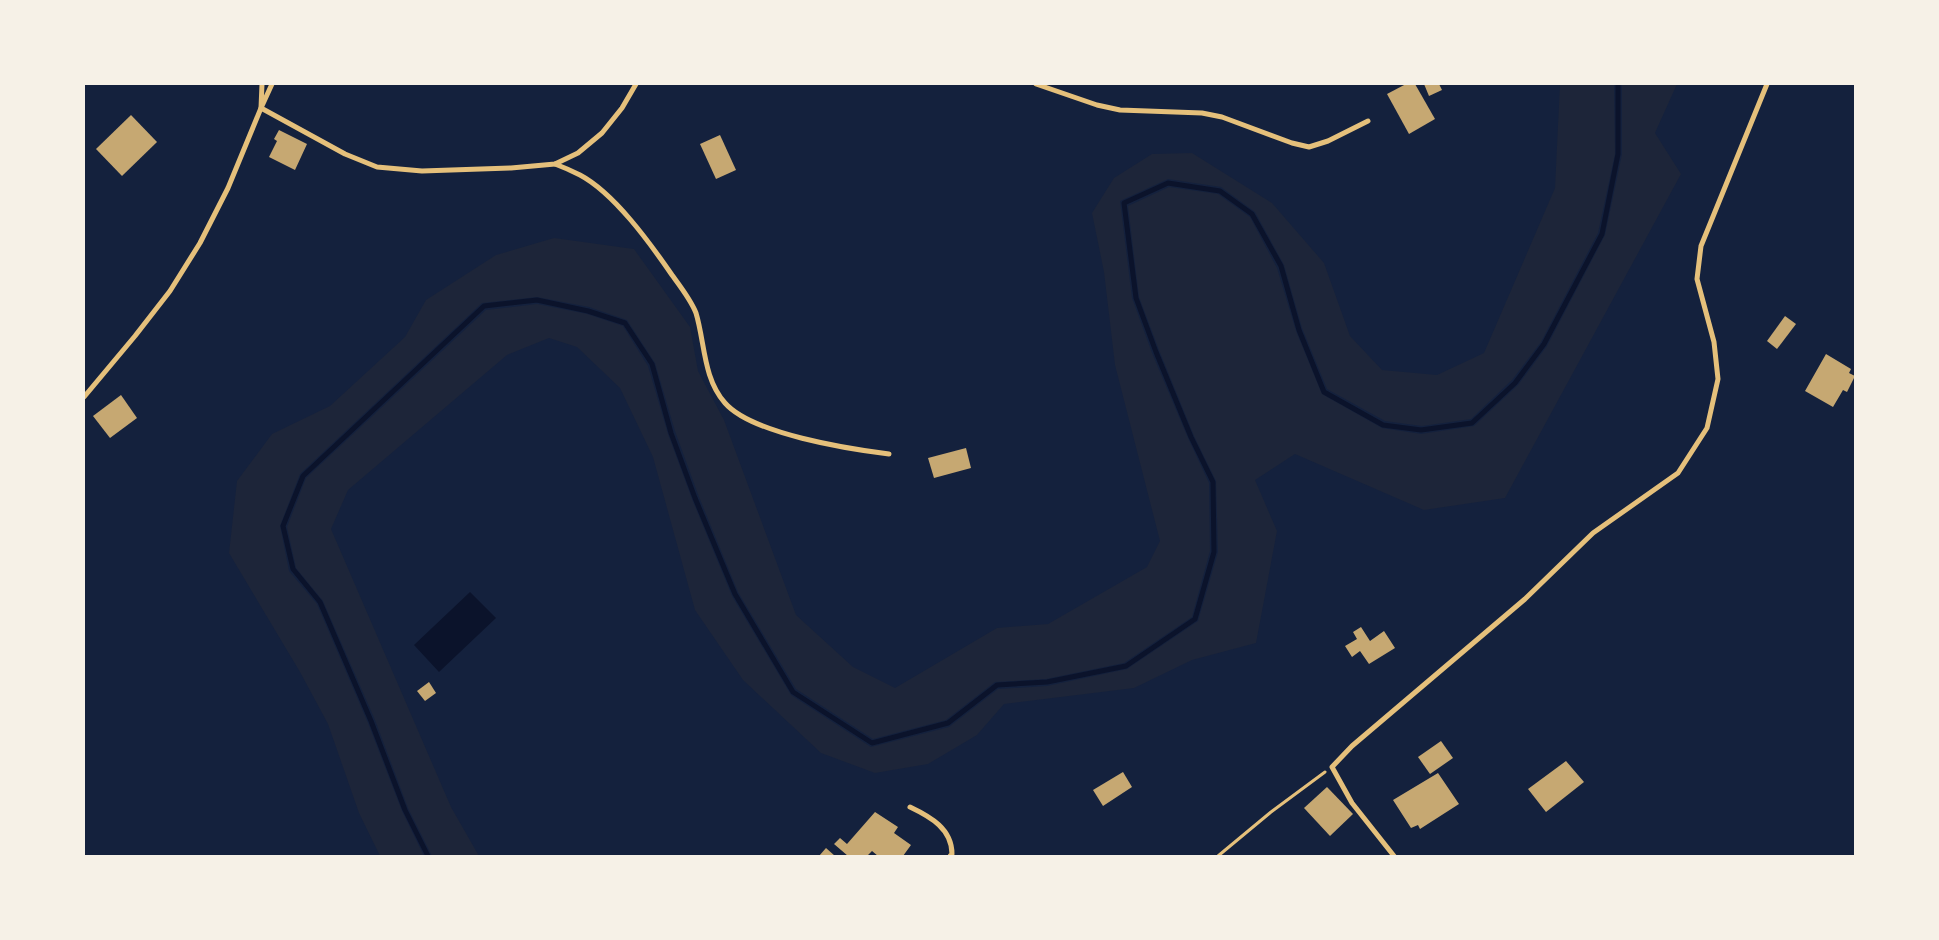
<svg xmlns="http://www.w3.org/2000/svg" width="1939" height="940" viewBox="0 0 1939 940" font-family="'Golos Text',sans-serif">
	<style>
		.green { fill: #1d2539 }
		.water { fill: #0b132b }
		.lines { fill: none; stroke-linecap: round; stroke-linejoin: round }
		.stream { stroke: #0b132b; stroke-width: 5 }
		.building { fill: #c6a872 }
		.path { stroke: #e5c07b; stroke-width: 3 }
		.minor { stroke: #e5c07b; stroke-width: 5 }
	</style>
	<rect width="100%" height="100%" fill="#14213d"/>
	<g class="green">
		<path d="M 1560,84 L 1614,84 L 1615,154 L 1598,233 L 1541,342 L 1512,380 L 1471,419 L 1422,426 L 1385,421 L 1327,389 L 1302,328 L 1284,265 L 1255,212 L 1221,187 L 1168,179 L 1120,201 L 1132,298 L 1152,353 L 1188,438 L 1209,483 L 1210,551 L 1192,617 L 1124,663 L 1046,679 L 995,682 L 946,720 L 873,739 L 796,689 L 738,592 L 699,497 L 675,431 L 655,363 L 627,320 L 589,307 L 537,297 L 482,303 L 300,474 L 280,526 L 289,571 L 317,604 L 368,723 L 402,811 L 424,856 L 380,856 L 359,813 L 328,724 L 300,672 L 229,553 L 237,481 L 272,434 L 330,406 L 405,337 L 426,300 L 496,255 L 554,238 L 634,249 L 690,327 L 698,371 L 724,420 L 796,615 L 853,667 L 895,688 L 997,628 L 1048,624 L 1147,567 L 1160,541 L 1115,365 L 1104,272 L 1092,213 L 1114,178 L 1152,154 L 1192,153 L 1272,203 L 1324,263 L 1350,336 L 1382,370 L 1437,375 L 1484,353 L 1555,188 Z"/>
		<path d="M 1622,84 L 1677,84 L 1655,133 L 1681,174 L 1505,498 L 1424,510 L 1295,454 L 1255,480 L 1277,531 L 1256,643 L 1192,660 L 1134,688 L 1004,704 L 977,735 L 928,764 L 875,773 L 821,753 L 743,680 L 695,610 L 653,457 L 620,388 L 577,347 L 549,338 L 507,355 L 348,490 L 331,529 L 451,807 L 479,856 L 432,856 L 408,808 L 375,720 L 323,601 L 296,568 L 287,527 L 306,478 L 486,310 L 537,304 L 587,314 L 623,326 L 648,366 L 668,434 L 692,499 L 732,596 L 791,695 L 871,747 L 949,727 L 998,689 L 1047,686 L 1127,669 L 1198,621 L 1218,552 L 1216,481 L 1194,436 L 1159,350 L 1139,297 L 1128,206 L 1169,187 L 1218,194 L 1250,217 L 1277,268 L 1296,331 L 1322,394 L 1382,428 L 1421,434 L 1474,426 L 1518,385 L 1547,346 L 1605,235 L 1622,154 Z"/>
	</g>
	<path class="water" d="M 470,592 L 496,618 L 439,672 L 414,645 Z"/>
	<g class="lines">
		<path class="stream" d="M 428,856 L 405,810 L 371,721 L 320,602 L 293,569 L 283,526 L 303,476 L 484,306 L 537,300 L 588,311 L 625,323 L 652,364 L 671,433 L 695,498 L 735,594 L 793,692 L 872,743 L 948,723 L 997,685 L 1047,682 L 1126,666 L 1195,619 L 1214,552 L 1213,482 L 1191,437 L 1156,352 L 1136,298 L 1124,203 L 1168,183 L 1220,191 L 1252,214 L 1281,266 L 1299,330 L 1324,392 L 1383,425 L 1421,430 L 1472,423 L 1515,383 L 1544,344 L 1602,234 L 1618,154 L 1618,84"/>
	</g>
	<g class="building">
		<path d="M 1406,84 L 1415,84 L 1435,119 L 1409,134 L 1387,94 Z"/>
		<path d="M 1424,84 L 1439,84 L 1442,90 L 1429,96 Z"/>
		<path d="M 131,115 L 157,142 L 122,176 L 96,149 Z"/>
		<path d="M 279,130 L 307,144 L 295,170 L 269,157 L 277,141 L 274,139 Z"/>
		<path d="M 720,135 L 736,170 L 716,179 L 700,144 Z"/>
		<path d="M 1785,316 L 1796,324 L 1777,349 L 1767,341 Z"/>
		<path d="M 1826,354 L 1851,369 L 1849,373 L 1855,376 L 1847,392 L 1843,390 L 1833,407 L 1805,391 Z"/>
		<path d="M 121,395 L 137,418 L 110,438 L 93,416 Z"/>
		<path d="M 966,448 L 971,468 L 934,478 L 928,458 Z"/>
		<path d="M 1361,627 L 1370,641 L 1384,631 L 1395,648 L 1369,664 L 1360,651 L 1352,657 L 1345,646 L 1357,639 L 1353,632 Z"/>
		<path d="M 429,682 L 436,693 L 425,701 L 417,691 Z"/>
		<path d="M 1441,741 L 1453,758 L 1430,774 L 1418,757 Z"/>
		<path d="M 1566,761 L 1584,782 L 1546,812 L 1528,789 Z"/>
		<path d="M 1123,772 L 1132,787 L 1103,806 L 1093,790 Z"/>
		<path d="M 1438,773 L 1459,804 L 1420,829 L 1418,825 L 1411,828 L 1393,800 Z"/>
		<path d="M 1327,787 L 1353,814 L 1330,836 L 1304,808 Z"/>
		<path d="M 875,812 L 898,827 L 894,833 L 911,845 L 903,856 L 878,856 L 872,851 L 867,856 L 848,856 L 834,844 L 840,838 L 847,844 Z"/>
		<path d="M 826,848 L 835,856 L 819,856 Z"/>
	</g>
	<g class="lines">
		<path class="path" d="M 1218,856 L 1271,812 L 1325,772"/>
		<g class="minor">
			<path d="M 272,84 L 261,108 L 345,154 L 377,167 L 422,171 L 511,168 L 555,164 L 578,153 L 602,133 L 622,108 L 636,84"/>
			<path d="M 1036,84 L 1097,105 L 1120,110 L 1202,113 L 1222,117 L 1292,143 L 1309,147 L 1328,141 L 1368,121"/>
			<path d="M 555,164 C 563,167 572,171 580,175 C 614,193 650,243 672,275 C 680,286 691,300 696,313 C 705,343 703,378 725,403 C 752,434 849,449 889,454"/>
			<path d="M 84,397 L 135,336 L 170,291 L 200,243 L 228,188 L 261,108 L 262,84"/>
			<path d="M 910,807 C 931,817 952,829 952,854 L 950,856"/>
			<path d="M 1394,856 L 1352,803 L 1332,767 L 1352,746 L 1525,599 L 1593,533 L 1678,473 L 1707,428 L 1718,379 L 1714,342 L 1697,279 L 1701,246 L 1767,84"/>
		</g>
	</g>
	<rect width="1939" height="940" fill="none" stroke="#f6f1e7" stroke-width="170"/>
</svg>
